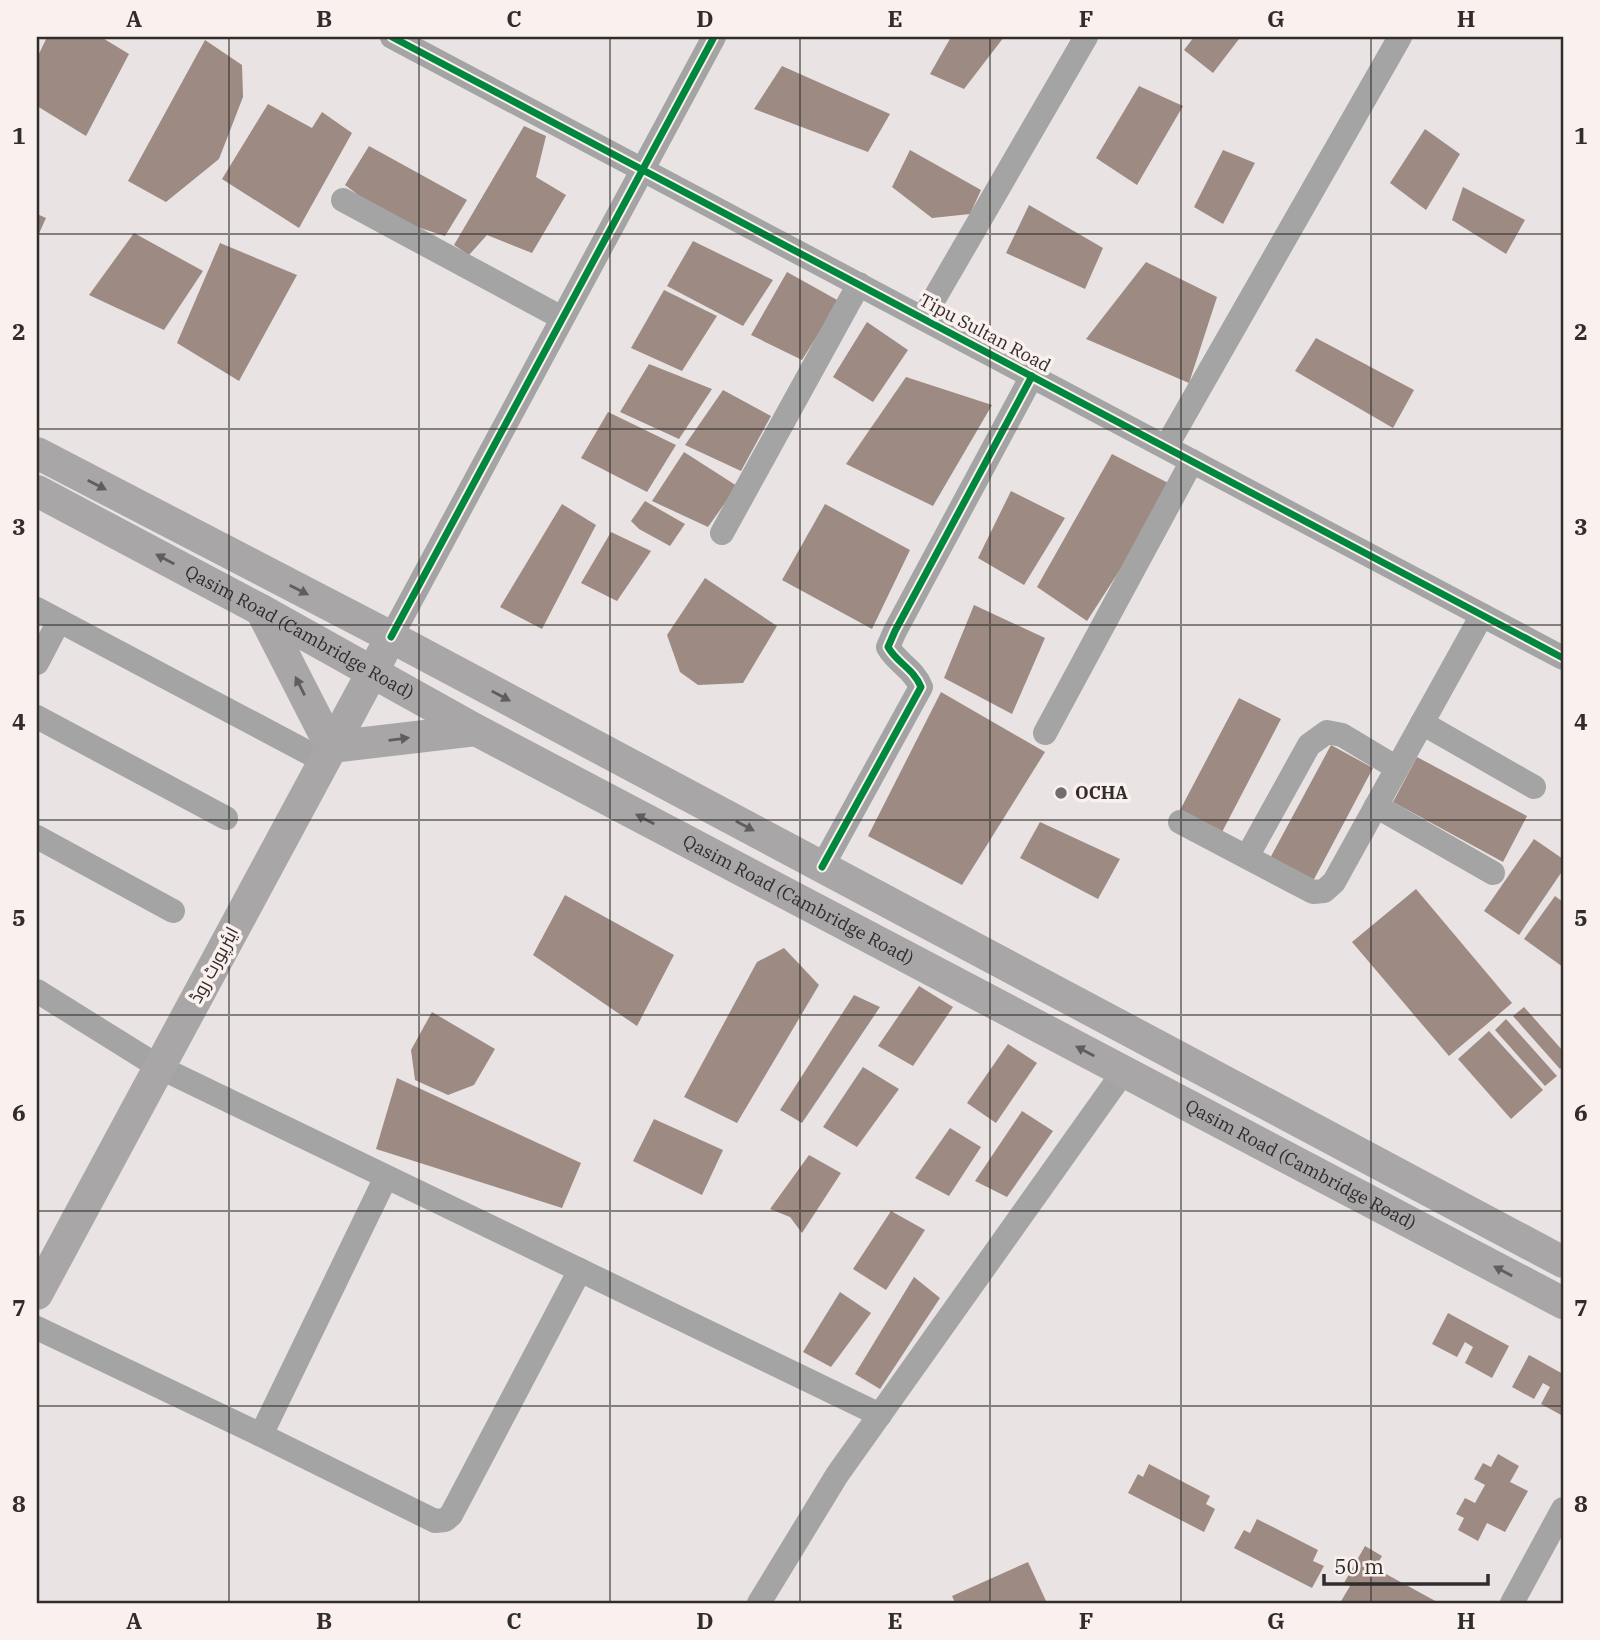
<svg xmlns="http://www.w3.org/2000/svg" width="1600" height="1640" viewBox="0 0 1600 1640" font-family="'IBM Plex Serif',Cairo,serif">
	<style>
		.building { fill: #9d8a83 }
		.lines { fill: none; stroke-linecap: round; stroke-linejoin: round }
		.minor { stroke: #a3a4a3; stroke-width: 24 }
		.major { stroke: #a8a6a6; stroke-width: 32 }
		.cycleway-casing { stroke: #faf0ed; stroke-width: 11 }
		.cycleway { stroke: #00873e; stroke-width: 7 }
		.oneway { fill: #605d5d }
		.grid { fill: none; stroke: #302d2c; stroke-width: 2; stroke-opacity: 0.55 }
		.poi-dot { fill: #716d6c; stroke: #faf0ed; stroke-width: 2.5 }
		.labels { text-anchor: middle; stroke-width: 7; stroke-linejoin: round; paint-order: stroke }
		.street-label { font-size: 18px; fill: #302d2c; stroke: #faf0ed }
		.poi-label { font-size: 18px; font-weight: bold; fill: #302d2c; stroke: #faf0ed; text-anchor: start }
		.neatline { fill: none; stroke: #302d2c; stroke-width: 2.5 }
		.grid-label { font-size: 23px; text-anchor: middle; font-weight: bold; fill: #302d2c }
	</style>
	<rect width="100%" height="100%" fill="#e9e4e3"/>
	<g class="building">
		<path d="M 47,37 L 101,37 L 129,54 L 86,136 L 37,106 L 37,58 Z"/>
		<path d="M 951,37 L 1004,37 L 964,89 L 930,74 Z"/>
		<path d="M 1194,37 L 1235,37 L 1239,39 L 1213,73 L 1184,50 Z"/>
		<path d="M 205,40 L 242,65 L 243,97 L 219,159 L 166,202 L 128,181 Z"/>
		<path d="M 782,66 L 890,114 L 868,152 L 754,109 Z"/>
		<path d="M 1139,86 L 1183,106 L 1137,185 L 1096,158 Z"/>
		<path d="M 268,104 L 312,128 L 322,112 L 352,133 L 299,228 L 222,179 Z"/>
		<path d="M 524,126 L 546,136 L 536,177 L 566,195 L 532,253 L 487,235 L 469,255 L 454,245 Z"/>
		<path d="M 1425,129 L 1460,154 L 1426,210 L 1390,183 Z"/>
		<path d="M 369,146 L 467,200 L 445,236 L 411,225 L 378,210 L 345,185 Z"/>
		<path d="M 910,150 L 981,190 L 970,214 L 932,218 L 892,187 Z"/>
		<path d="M 1223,150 L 1255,163 L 1223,224 L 1194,207 Z"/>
		<path d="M 1463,187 L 1525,220 L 1506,254 L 1452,220 Z"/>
		<path d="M 1029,205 L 1103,248 L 1085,289 L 1006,253 Z"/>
		<path d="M 37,214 L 46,218 L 37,238 Z"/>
		<path d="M 134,233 L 203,271 L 164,330 L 89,295 Z"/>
		<path d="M 693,241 L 773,280 L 743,326 L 667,286 Z"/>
		<path d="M 220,243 L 297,275 L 239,381 L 177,343 Z"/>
		<path d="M 1146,262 L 1217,297 L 1189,383 L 1086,339 Z"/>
		<path d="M 787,272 L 839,301 L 802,360 L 751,335 Z"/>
		<path d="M 664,290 L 717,316 L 682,371 L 631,348 Z"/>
		<path d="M 867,322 L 908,350 L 873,402 L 833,377 Z"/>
		<path d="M 1316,338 L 1414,390 L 1393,428 L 1295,371 Z"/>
		<path d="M 649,364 L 712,389 L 679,439 L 620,412 Z"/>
		<path d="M 906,377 L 992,405 L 933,506 L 846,464 Z"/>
		<path d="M 723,390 L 771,416 L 741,471 L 685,445 Z"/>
		<path d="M 608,412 L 676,445 L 647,492 L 581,458 Z"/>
		<path d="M 684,452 L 737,486 L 708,527 L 652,501 Z"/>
		<path d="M 1112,454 L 1174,486 L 1087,621 L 1037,587 Z"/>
		<path d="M 1011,491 L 1065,518 L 1024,585 L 978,558 Z"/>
		<path d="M 645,501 L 685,524 L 670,546 L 639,529 L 631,521 Z"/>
		<path d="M 562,504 L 596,525 L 542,629 L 500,607 Z"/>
		<path d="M 825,504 L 910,550 L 872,629 L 782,580 Z"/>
		<path d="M 611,532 L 651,551 L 617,601 L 581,583 Z"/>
		<path d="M 705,578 L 777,626 L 743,683 L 698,685 L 680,672 L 667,635 Z"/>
		<path d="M 974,605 L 1045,638 L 1012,714 L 944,678 Z"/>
		<path d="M 941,692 L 1045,752 L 962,885 L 868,836 Z"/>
		<path d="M 1239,698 L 1281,719 L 1221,834 L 1179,812 Z"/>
		<path d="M 1331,745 L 1373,768 L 1312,883 L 1269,860 Z"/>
		<path d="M 1417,757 L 1527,816 L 1503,862 L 1393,802 Z"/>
		<path d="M 1040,822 L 1120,859 L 1098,899 L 1020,858 Z"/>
		<path d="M 1534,839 L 1563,859 L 1563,870 L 1519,935 L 1484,911 Z"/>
		<path d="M 1416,889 L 1512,1003 L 1449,1056 L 1352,942 Z"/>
		<path d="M 565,895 L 674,955 L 637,1026 L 533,955 Z"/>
		<path d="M 1555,896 L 1563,902 L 1563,967 L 1524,939 Z"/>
		<path d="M 784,948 L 819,985 L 737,1123 L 684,1097 L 757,962 Z"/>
		<path d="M 919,986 L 953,1007 L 913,1066 L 878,1046 Z"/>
		<path d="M 854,995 L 880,1007 L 802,1123 L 780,1110 Z"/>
		<path d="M 1524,1007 L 1563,1051 L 1563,1066 L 1560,1069 L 1513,1016 Z"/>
		<path d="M 432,1012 L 495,1049 L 474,1085 L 448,1095 L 415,1080 L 411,1050 Z"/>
		<path d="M 1506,1019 L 1557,1076 L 1545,1086 L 1495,1030 Z"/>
		<path d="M 1489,1031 L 1543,1090 L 1511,1119 L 1458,1059 Z"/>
		<path d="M 1008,1044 L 1037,1063 L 996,1123 L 967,1103 Z"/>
		<path d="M 863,1067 L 899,1089 L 857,1147 L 823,1127 Z"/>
		<path d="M 397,1078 L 581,1163 L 562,1208 L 376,1149 Z"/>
		<path d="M 1022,1111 L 1053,1131 L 1007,1197 L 975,1181 Z"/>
		<path d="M 654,1119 L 723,1150 L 702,1195 L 633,1161 Z"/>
		<path d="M 950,1128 L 981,1147 L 949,1196 L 915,1178 Z"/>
		<path d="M 809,1155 L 841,1173 L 802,1233 L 790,1217 L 770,1209 Z"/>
		<path d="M 891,1211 L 925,1230 L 886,1290 L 853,1269 Z"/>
		<path d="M 914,1277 L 940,1298 L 880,1389 L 855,1374 Z"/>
		<path d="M 840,1292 L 871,1313 L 831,1367 L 803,1352 Z"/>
		<path d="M 1448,1313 L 1509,1346 L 1492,1378 L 1465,1363 L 1473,1347 L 1465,1342 L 1457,1357 L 1432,1344 Z"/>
		<path d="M 1529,1355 L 1563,1374 L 1563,1416 L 1541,1404 L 1550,1387 L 1543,1383 L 1534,1399 L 1512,1387 Z"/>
		<path d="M 1498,1454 L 1519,1466 L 1510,1482 L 1528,1491 L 1505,1532 L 1487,1523 L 1478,1541 L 1458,1530 L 1464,1518 L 1456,1514 L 1465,1498 L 1475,1503 L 1485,1485 L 1474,1479 L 1483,1463 L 1491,1467 Z"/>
		<path d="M 1149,1464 L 1210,1496 L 1206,1504 L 1215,1509 L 1204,1532 L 1128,1493 L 1138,1474 L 1143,1477 Z"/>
		<path d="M 1257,1519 L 1318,1550 L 1313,1561 L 1324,1566 L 1312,1588 L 1234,1548 L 1244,1530 L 1250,1533 Z"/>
		<path d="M 1365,1546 L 1382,1556 L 1375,1568 L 1439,1603 L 1340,1603 L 1350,1586 L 1344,1583 Z"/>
		<path d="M 1028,1562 L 1047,1603 L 955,1603 L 952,1596 Z"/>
	</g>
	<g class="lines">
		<g class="minor">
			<path d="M 392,37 L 1563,658"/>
			<path d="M 343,200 L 562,318"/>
			<path d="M 923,318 L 1086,37"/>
			<path d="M 1166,447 L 1400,37"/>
			<path d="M 722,533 L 859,284"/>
			<path d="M 37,609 L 324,761"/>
			<path d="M 391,637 L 714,37"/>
			<path d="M 37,663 L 59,621"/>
			<path d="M 37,717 L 226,818"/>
			<path d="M 1422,723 L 1534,787"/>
			<path d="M 1045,733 L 1192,461"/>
			<path d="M 1376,806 L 1493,873"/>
			<path d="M 1180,822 L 1313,892 L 1324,891 L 1334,882 L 1482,615"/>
			<path d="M 37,837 L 173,911"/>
			<path d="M 1247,857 L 1309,745 L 1327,732 L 1342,735 L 1397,768"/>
			<path d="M 822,867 L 921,687 C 914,669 897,663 888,647 L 895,631 L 1032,376"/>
			<path d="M 37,991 L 159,1067 L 880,1415"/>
			<path d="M 37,1328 L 261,1435 L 435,1521 L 445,1520 L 451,1515 L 580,1270"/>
			<path d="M 261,1435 L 386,1177"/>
			<path d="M 759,1603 L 837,1475 L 1124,1071"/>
			<path d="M 1512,1603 L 1563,1509"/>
		</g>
		<g class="major">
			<path d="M 37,453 L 391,637 L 1563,1262"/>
			<path id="s1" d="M 37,491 L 261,610 L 476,730 L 1563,1303"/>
			<path d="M 261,610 L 331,747 L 476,730"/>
			<path d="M 37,1294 L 382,654"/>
		</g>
		<defs>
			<g id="cycleway">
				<path d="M 392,37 L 1563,658"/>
				<path d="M 391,637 L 714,37"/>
				<path d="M 822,867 L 921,687 C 914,669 897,663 888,647 L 895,631 L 1032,376"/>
			</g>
		</defs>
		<use href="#cycleway" class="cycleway-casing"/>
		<use href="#cycleway" class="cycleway"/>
	</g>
	<defs><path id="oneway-solid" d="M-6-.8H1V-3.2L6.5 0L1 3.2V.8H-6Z" transform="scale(1.75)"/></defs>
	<g class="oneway">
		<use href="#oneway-solid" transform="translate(97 485) rotate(27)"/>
		<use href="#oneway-solid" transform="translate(165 559) rotate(-152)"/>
		<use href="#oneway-solid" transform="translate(299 590) rotate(27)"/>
		<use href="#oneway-solid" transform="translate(300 686) rotate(-117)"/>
		<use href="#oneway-solid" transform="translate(501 696) rotate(28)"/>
		<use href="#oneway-solid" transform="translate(399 739) rotate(-7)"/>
		<use href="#oneway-solid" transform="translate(645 819) rotate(-152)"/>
		<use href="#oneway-solid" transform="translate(745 826) rotate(28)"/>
		<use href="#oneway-solid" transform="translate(1085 1051) rotate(-152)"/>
		<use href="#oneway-solid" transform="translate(1503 1271) rotate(-152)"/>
	</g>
	<path class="grid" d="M 229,37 L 229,1603M 419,37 L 419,1603M 610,37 L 610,1603M 800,37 L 800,1603M 990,37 L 990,1603M 1181,37 L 1181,1603M 1371,37 L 1371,1603M 37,234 L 1563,234M 37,429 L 1563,429M 37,625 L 1563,625M 37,820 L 1563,820M 37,1015 L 1563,1015M 37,1211 L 1563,1211M 37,1406 L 1563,1406"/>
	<circle class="poi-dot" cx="1061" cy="793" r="7"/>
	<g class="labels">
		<g class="street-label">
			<text transform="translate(985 333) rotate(28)" y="6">Tipu Sultan Road</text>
			<text dy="6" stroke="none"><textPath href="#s1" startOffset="298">Qasim Road (Cambridge Road)</textPath></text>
			<text dy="6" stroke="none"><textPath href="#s1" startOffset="864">Qasim Road (Cambridge Road)</textPath></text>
			<text transform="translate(214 965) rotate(-62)" y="6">ایئرپورٹ روڈ</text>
			<text dy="6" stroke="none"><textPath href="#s1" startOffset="1432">Qasim Road (Cambridge Road)</textPath></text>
		</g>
		<g class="poi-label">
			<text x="1075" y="799">OCHA</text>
		</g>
	</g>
	<rect width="1600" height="1640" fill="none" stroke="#faf0ed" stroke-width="77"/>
	<path d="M1324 1574v10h164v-10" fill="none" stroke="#302d2c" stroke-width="3.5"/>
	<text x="1334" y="1574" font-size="21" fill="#302d2c" stroke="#faf0ed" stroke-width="5" paint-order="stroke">50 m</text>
	<rect x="38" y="38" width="1524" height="1564" class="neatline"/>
	<g class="grid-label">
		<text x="134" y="27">A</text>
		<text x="324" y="27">B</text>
		<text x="514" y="27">C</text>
		<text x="705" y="27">D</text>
		<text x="895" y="27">E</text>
		<text x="1086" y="27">F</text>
		<text x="1276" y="27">G</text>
		<text x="1466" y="27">H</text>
		<text x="19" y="144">1</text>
		<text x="1581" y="144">1</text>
		<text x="19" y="340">2</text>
		<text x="1581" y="340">2</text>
		<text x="19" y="535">3</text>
		<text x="1581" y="535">3</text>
		<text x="19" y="730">4</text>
		<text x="1581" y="730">4</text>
		<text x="19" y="926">5</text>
		<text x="1581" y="926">5</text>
		<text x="19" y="1121">6</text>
		<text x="1581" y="1121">6</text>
		<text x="19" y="1316">7</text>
		<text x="1581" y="1316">7</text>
		<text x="19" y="1512">8</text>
		<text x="1581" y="1512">8</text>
		<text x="134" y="1629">A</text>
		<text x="324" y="1629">B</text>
		<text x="514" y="1629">C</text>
		<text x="705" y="1629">D</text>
		<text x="895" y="1629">E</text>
		<text x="1086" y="1629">F</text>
		<text x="1276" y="1629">G</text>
		<text x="1466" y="1629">H</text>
	</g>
</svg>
